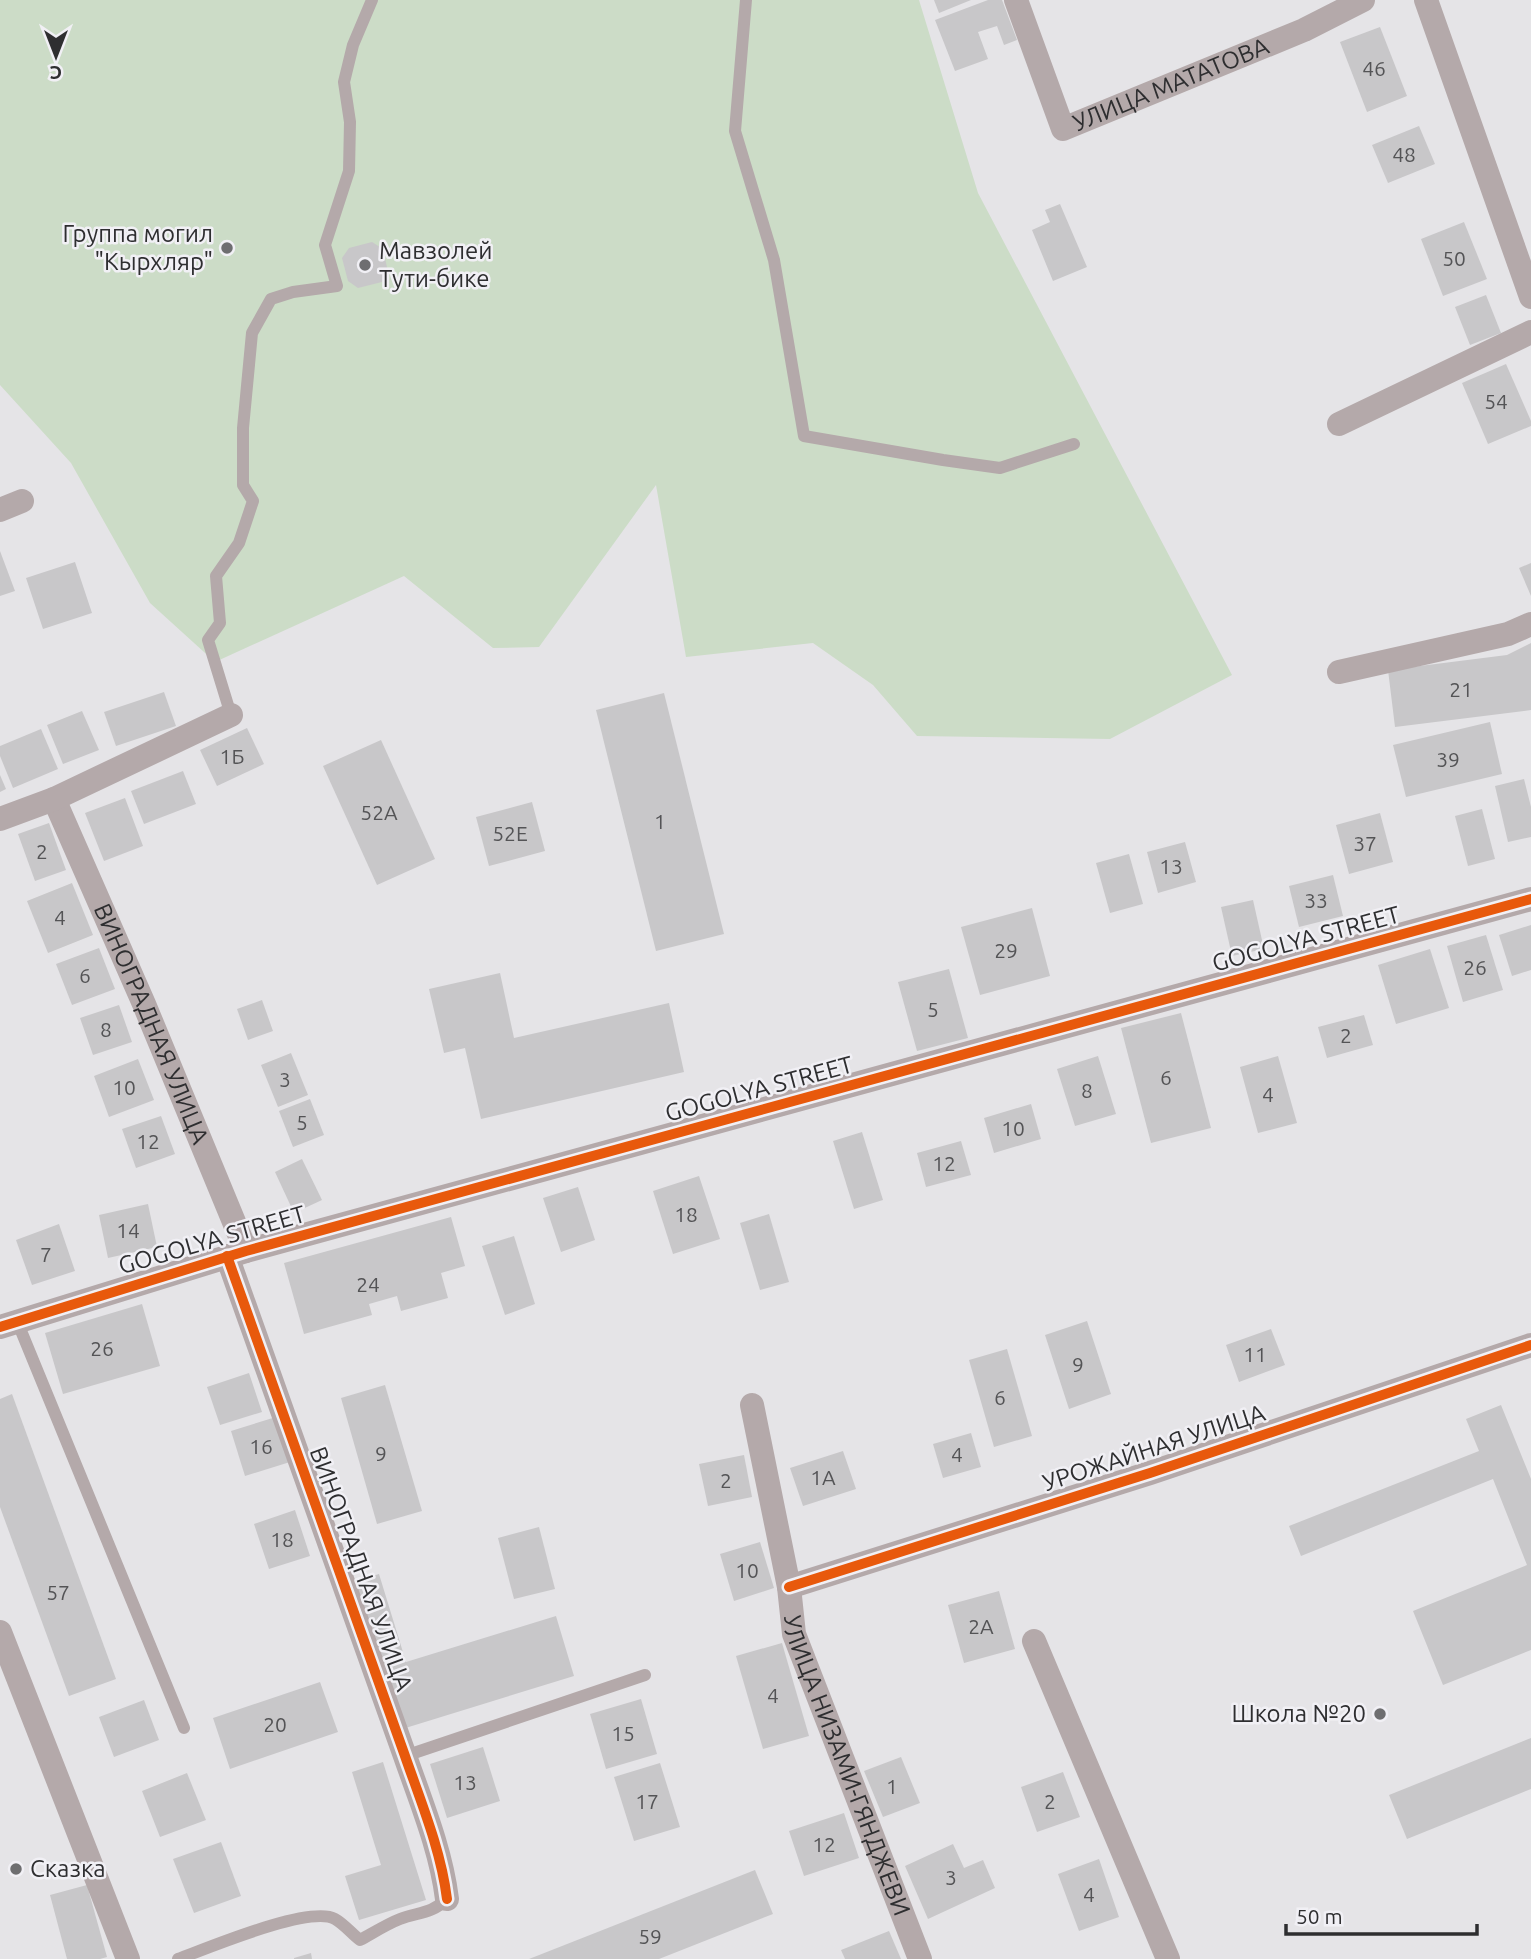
<svg xmlns="http://www.w3.org/2000/svg" width="1531" height="1959" viewBox="0 0 1531 1959" font-family="Ubuntu,sans-serif">
	<style>
		.green { fill: #ccdcc7 }
		.building { fill: #c8c7c9 }
		.lines { fill: none; stroke-linecap: round; stroke-linejoin: round }
		.service { stroke: #b4a9aa; stroke-width: 12 }
		.minor { stroke: #b4a9aa; stroke-width: 24 }
		.cycleway-casing { stroke: #f1f0f5; stroke-width: 15 }
		.cycleway { stroke: #e8590c; stroke-width: 10 }
		.poi-dot { fill: #6e6e70; stroke: #f1f0f5; stroke-width: 2.5 }
		.labels { text-anchor: middle; stroke-width: 5; stroke-linejoin: round; paint-order: stroke }
		.number-label { font-size: 21px; fill: #545456 }
		.street-label { font-size: 24px; fill: #2e2e30; stroke: #f1f0f5 }
		.poi-label { font-size: 24px; fill: #2e2e30; stroke: #f1f0f5; text-anchor: end }
	</style>
	<rect width="100%" height="100%" fill="#e5e4e7"/>
	<path class="green" d="M 0,0 L 919,0 L 978,193 L 1232,675 L 1110,739 L 917,736 L 873,685 L 813,643 L 686,657 L 656,485 L 539,647 L 493,648 L 404,576 L 215,662 L 150,603 L 71,463 L 0,385 Z"/>
	<g class="building">
		<path d="M 934,0 L 971,0 L 939,13 Z"/>
		<path d="M 988,0 L 1002,0 L 1017,40 L 1004,45 L 997,26 L 978,32 L 988,59 L 955,71 L 935,20 Z"/>
		<path d="M 1380,27 L 1407,96 L 1367,112 L 1340,42 Z"/>
		<path d="M 1419,126 L 1435,164 L 1388,183 L 1372,145 Z"/>
		<path d="M 1060,204 L 1087,267 L 1053,281 L 1032,230 L 1050,222 L 1045,210 Z"/>
		<path d="M 1464,222 L 1487,279 L 1443,296 L 1421,239 Z"/>
		<path d="M 372,242 L 383,249 L 388,272 L 382,282 L 358,288 L 348,281 L 342,258 L 349,248 Z"/>
		<path d="M 1486,295 L 1501,333 L 1470,345 L 1455,307 Z"/>
		<path d="M 1506,364 L 1531,421 L 1531,426 L 1488,444 L 1462,383 Z"/>
		<path d="M 0,551 L 15,591 L 0,596 Z"/>
		<path d="M 75,562 L 92,613 L 43,629 L 26,578 Z"/>
		<path d="M 1531,563 L 1531,596 L 1519,568 Z"/>
		<path d="M 1531,643 L 1531,710 L 1395,727 L 1388,670 L 1507,655 Z"/>
		<path d="M 164,692 L 176,726 L 116,746 L 104,712 Z"/>
		<path d="M 664,693 L 724,934 L 656,951 L 596,710 Z"/>
		<path d="M 82,711 L 99,750 L 63,764 L 47,725 Z"/>
		<path d="M 1490,722 L 1502,774 L 1406,797 L 1393,745 Z"/>
		<path d="M 247,728 L 264,764 L 217,786 L 200,750 Z"/>
		<path d="M 41,729 L 58,769 L 13,788 L 0,756 L 0,746 Z"/>
		<path d="M 381,740 L 435,859 L 377,885 L 323,766 Z"/>
		<path d="M 183,771 L 196,804 L 144,824 L 131,791 Z"/>
		<path d="M 0,775 L 6,789 L 0,792 Z"/>
		<path d="M 1524,779 L 1531,807 L 1531,837 L 1508,842 L 1495,786 Z"/>
		<path d="M 125,798 L 143,846 L 104,861 L 85,813 Z"/>
		<path d="M 532,802 L 545,851 L 489,866 L 476,817 Z"/>
		<path d="M 1482,809 L 1495,859 L 1468,866 L 1455,816 Z"/>
		<path d="M 1380,813 L 1393,862 L 1349,874 L 1336,825 Z"/>
		<path d="M 49,823 L 66,870 L 35,881 L 18,834 Z"/>
		<path d="M 1185,842 L 1196,882 L 1158,893 L 1147,852 Z"/>
		<path d="M 1129,854 L 1143,904 L 1110,913 L 1096,863 Z"/>
		<path d="M 1333,875 L 1343,916 L 1299,927 L 1289,886 Z"/>
		<path d="M 72,883 L 93,935 L 48,953 L 27,901 Z"/>
		<path d="M 1253,900 L 1264,949 L 1232,956 L 1221,907 Z"/>
		<path d="M 1032,908 L 1050,976 L 980,995 L 961,927 Z"/>
		<path d="M 1531,925 L 1531,970 L 1512,976 L 1499,935 Z"/>
		<path d="M 1486,935 L 1503,990 L 1463,1002 L 1447,946 Z"/>
		<path d="M 99,948 L 115,989 L 72,1005 L 56,964 Z"/>
		<path d="M 1430,949 L 1449,1008 L 1396,1024 L 1378,965 Z"/>
		<path d="M 949,969 L 968,1038 L 917,1051 L 898,982 Z"/>
		<path d="M 500,973 L 514,1038 L 669,1003 L 684,1072 L 481,1119 L 465,1048 L 444,1053 L 429,989 Z"/>
		<path d="M 262,1000 L 273,1031 L 248,1040 L 237,1009 Z"/>
		<path d="M 119,1005 L 132,1042 L 93,1055 L 80,1018 Z"/>
		<path d="M 1181,1013 L 1211,1128 L 1151,1143 L 1121,1028 Z"/>
		<path d="M 1364,1015 L 1373,1045 L 1327,1058 L 1318,1027 Z"/>
		<path d="M 291,1053 L 308,1095 L 278,1107 L 261,1065 Z"/>
		<path d="M 1098,1056 L 1116,1114 L 1075,1126 L 1057,1069 Z"/>
		<path d="M 1278,1056 L 1297,1123 L 1258,1133 L 1240,1067 Z"/>
		<path d="M 138,1059 L 154,1100 L 109,1117 L 94,1076 Z"/>
		<path d="M 310,1099 L 324,1135 L 293,1147 L 279,1111 Z"/>
		<path d="M 1031,1104 L 1041,1139 L 994,1153 L 984,1118 Z"/>
		<path d="M 161,1116 L 175,1154 L 136,1168 L 122,1129 Z"/>
		<path d="M 862,1132 L 883,1200 L 854,1209 L 833,1141 Z"/>
		<path d="M 961,1141 L 971,1175 L 926,1187 L 917,1153 Z"/>
		<path d="M 302,1159 L 322,1200 L 294,1213 L 275,1172 Z"/>
		<path d="M 699,1176 L 720,1239 L 673,1254 L 653,1191 Z"/>
		<path d="M 578,1187 L 595,1240 L 561,1252 L 543,1198 Z"/>
		<path d="M 148,1204 L 157,1247 L 108,1258 L 99,1215 Z"/>
		<path d="M 769,1214 L 789,1282 L 760,1290 L 740,1223 Z"/>
		<path d="M 451,1217 L 465,1266 L 441,1273 L 448,1298 L 401,1311 L 397,1296 L 369,1304 L 372,1315 L 304,1334 L 284,1263 Z"/>
		<path d="M 59,1224 L 75,1271 L 32,1285 L 16,1240 Z"/>
		<path d="M 514,1236 L 535,1304 L 505,1315 L 482,1246 Z"/>
		<path d="M 142,1304 L 160,1366 L 63,1394 L 45,1333 Z"/>
		<path d="M 1087,1321 L 1111,1394 L 1069,1409 L 1045,1335 Z"/>
		<path d="M 1271,1329 L 1285,1365 L 1239,1382 L 1226,1345 Z"/>
		<path d="M 1007,1349 L 1032,1436 L 994,1447 L 969,1360 Z"/>
		<path d="M 249,1373 L 262,1412 L 220,1425 L 207,1387 Z"/>
		<path d="M 385,1385 L 422,1511 L 377,1524 L 341,1398 Z"/>
		<path d="M 12,1394 L 116,1679 L 69,1696 L 0,1507 L 0,1399 Z"/>
		<path d="M 1501,1405 L 1531,1479 L 1531,1650 L 1443,1685 L 1413,1611 L 1527,1565 L 1493,1479 L 1301,1556 L 1289,1526 L 1479,1451 L 1466,1419 Z"/>
		<path d="M 276,1417 L 290,1462 L 245,1476 L 231,1431 Z"/>
		<path d="M 971,1433 L 981,1467 L 943,1478 L 933,1444 Z"/>
		<path d="M 843,1451 L 856,1489 L 803,1506 L 790,1468 Z"/>
		<path d="M 744,1455 L 752,1497 L 708,1506 L 699,1464 Z"/>
		<path d="M 295,1510 L 310,1556 L 269,1569 L 254,1524 Z"/>
		<path d="M 539,1527 L 555,1589 L 514,1599 L 498,1538 Z"/>
		<path d="M 760,1542 L 774,1588 L 734,1601 L 720,1554 Z"/>
		<path d="M 379,1574 L 406,1662 L 556,1616 L 574,1676 L 399,1730 L 353,1582 Z"/>
		<path d="M 999,1591 L 1015,1649 L 964,1663 L 948,1605 Z"/>
		<path d="M 782,1643 L 809,1736 L 763,1749 L 736,1656 Z"/>
		<path d="M 320,1682 L 338,1732 L 230,1769 L 213,1718 Z"/>
		<path d="M 641,1699 L 657,1754 L 606,1769 L 590,1714 Z"/>
		<path d="M 144,1700 L 159,1740 L 114,1757 L 99,1717 Z"/>
		<path d="M 1531,1738 L 1531,1789 L 1407,1839 L 1389,1795 Z"/>
		<path d="M 483,1747 L 500,1801 L 447,1818 L 430,1764 Z"/>
		<path d="M 901,1757 L 920,1803 L 883,1817 L 864,1771 Z"/>
		<path d="M 383,1762 L 426,1900 L 359,1920 L 345,1876 L 381,1865 L 352,1772 Z"/>
		<path d="M 660,1763 L 680,1827 L 634,1841 L 614,1777 Z"/>
		<path d="M 1063,1772 L 1080,1817 L 1037,1832 L 1021,1787 Z"/>
		<path d="M 187,1773 L 206,1820 L 160,1837 L 142,1791 Z"/>
		<path d="M 844,1813 L 859,1858 L 804,1876 L 789,1831 Z"/>
		<path d="M 221,1842 L 241,1896 L 194,1913 L 173,1859 Z"/>
		<path d="M 953,1844 L 964,1868 L 983,1860 L 995,1888 L 928,1919 L 905,1866 Z"/>
		<path d="M 1099,1859 L 1119,1917 L 1079,1931 L 1058,1874 Z"/>
		<path d="M 755,1870 L 773,1914 L 659,1959 L 529,1959 Z"/>
		<path d="M 87,1885 L 107,1957 L 100,1959 L 67,1959 L 50,1895 Z"/>
		<path d="M 889,1931 L 901,1959 L 845,1959 L 841,1950 Z"/>
		<path d="M 311,1953 L 312,1959 L 294,1959 L 294,1958 Z"/>
	</g>
	<g class="lines">
		<g class="service">
			<path d="M 746,0 L 735,131 L 774,260 L 804,436 L 943,460 L 1000,468 L 1074,444"/>
			<path d="M 231,715 L 208,640 L 220,623 L 216,576 L 239,543 L 253,501 L 243,485 L 243,428 L 252,333 L 271,299 L 293,292 L 337,286 L 325,245 L 349,171 L 350,122 L 344,82 L 353,45 L 372,0"/>
			<path d="M 17,1321 L 184,1728"/>
			<path d="M 405,1756 L 645,1675"/>
			<path d="M 178,1959 C 208,1948 309,1905 335,1919 C 344,1924 352,1934 360,1940 C 373,1933 387,1924 400,1919 C 419,1912 431,1914 447,1899"/>
		</g>
		<g class="minor">
			<path id="s1" d="M 1016,0 L 1063,129 L 1304,30 L 1363,0"/>
			<path d="M 1426,0 L 1531,297"/>
			<path d="M 1339,424 L 1531,332"/>
			<path d="M 0,510 L 22,501"/>
			<path d="M 1339,672 L 1508,634 L 1531,624"/>
			<path id="s2" d="M 54,799 L 144,1004 L 246,1251"/>
			<path d="M 0,819 L 54,799 L 231,715"/>
			<path d="M 227,1256 L 405,1756 C 421,1802 441,1850 447,1899"/>
			<path d="M 0,1327 L 246,1251 L 1531,899"/>
			<path id="s3" d="M 752,1405 L 789,1587 L 794,1634 L 920,1959"/>
			<path d="M 789,1587 L 1150,1473 L 1531,1345"/>
			<path d="M 0,1632 L 128,1959"/>
			<path d="M 1034,1641 L 1168,1959"/>
		</g>
		<defs>
			<g id="cycleway">
				<path d="M 227,1256 L 405,1756 C 421,1802 441,1850 447,1899"/>
				<path d="M 0,1327 L 246,1251 L 1531,899"/>
				<path d="M 789,1587 L 1150,1473 L 1531,1345"/>
			</g>
		</defs>
		<use href="#cycleway" class="cycleway-casing"/>
		<use href="#cycleway" class="cycleway"/>
	</g>
	<g class="poi-dot">
		<circle cx="227" cy="248" r="7"/>
		<circle cx="365" cy="265" r="7"/>
		<circle cx="1380" cy="1714" r="7"/>
		<circle cx="16" cy="1869" r="7"/>
	</g>
	<g class="labels">
		<g class="number-label">
			<text x="1374" y="76">46</text>
			<text x="1404" y="162">48</text>
			<text x="1454" y="266">50</text>
			<text x="1496" y="409">54</text>
			<text x="1461" y="697">21</text>
			<text x="232" y="764">1Б</text>
			<text x="1448" y="767">39</text>
			<text x="379" y="820">52А</text>
			<text x="660" y="829">1</text>
			<text x="510" y="841">52Е</text>
			<text x="1365" y="851">37</text>
			<text x="42" y="859">2</text>
			<text x="1171" y="874">13</text>
			<text x="1316" y="908">33</text>
			<text x="60" y="925">4</text>
			<text x="1006" y="958">29</text>
			<text x="1475" y="975">26</text>
			<text x="85" y="983">6</text>
			<text x="933" y="1017">5</text>
			<text x="106" y="1037">8</text>
			<text x="1346" y="1043">2</text>
			<text x="1166" y="1085">6</text>
			<text x="285" y="1087">3</text>
			<text x="124" y="1095">10</text>
			<text x="1087" y="1098">8</text>
			<text x="1268" y="1102">4</text>
			<text x="302" y="1130">5</text>
			<text x="1013" y="1136">10</text>
			<text x="148" y="1149">12</text>
			<text x="944" y="1171">12</text>
			<text x="686" y="1222">18</text>
			<text x="128" y="1238">14</text>
			<text x="46" y="1262">7</text>
			<text x="368" y="1292">24</text>
			<text x="102" y="1356">26</text>
			<text x="1255" y="1362">11</text>
			<text x="1078" y="1372">9</text>
			<text x="1000" y="1405">6</text>
			<text x="261" y="1454">16</text>
			<text x="381" y="1461">9</text>
			<text x="957" y="1462">4</text>
			<text x="823" y="1485">1А</text>
			<text x="726" y="1488">2</text>
			<text x="282" y="1547">18</text>
			<text x="747" y="1578">10</text>
			<text x="58" y="1600">57</text>
			<text x="981" y="1634">2А</text>
			<text x="773" y="1703">4</text>
			<text x="275" y="1732">20</text>
			<text x="623" y="1741">15</text>
			<text x="465" y="1790">13</text>
			<text x="892" y="1794">1</text>
			<text x="647" y="1809">17</text>
			<text x="1050" y="1809">2</text>
			<text x="824" y="1852">12</text>
			<text x="951" y="1885">3</text>
			<text x="1089" y="1902">4</text>
			<text x="650" y="1944">59</text>
		</g>
		<g class="street-label">
			<text dy="8" stroke="none"><textPath href="#s1" startOffset="254">УЛИЦА МАТАТОВА</textPath></text>
			<text transform="translate(1306 939) rotate(-15)" y="8">GOGOLYA STREET</text>
			<text dy="8" stroke="none"><textPath href="#s2" startOffset="245">ВИНОГРАДНАЯ УЛИЦА</textPath></text>
			<text transform="translate(759 1089) rotate(-15)" y="8">GOGOLYA STREET</text>
			<text transform="translate(212 1240) rotate(-16)" y="8">GOGOLYA STREET</text>
			<text transform="translate(1154 1448) rotate(-18)" y="8">УРОЖАЙНАЯ УЛИЦА</text>
			<text transform="translate(361 1569) rotate(70)" y="8">ВИНОГРАДНАЯ УЛИЦА</text>
			<text dy="8" stroke="none"><textPath href="#s3" startOffset="374">УЛИЦА НИЗАМИ-ГЯНДЖЕВИ</textPath></text>
		</g>
		<g class="poi-label">
			<text x="213" y="242">Группа могил<tspan x="213" dy="28">"Кырхляр"</tspan></text>
			<text x="379" y="259" text-anchor="start">Мавзолей<tspan x="379" dy="28">Тути-бике</tspan></text>
			<text x="1366" y="1722">Школа №20</text>
			<text x="30" y="1877" text-anchor="start">Сказка</text>
		</g>
	</g>
	<g transform="translate(56 56) rotate(180)" stroke="#f1f0f5" stroke-width="5" paint-order="stroke">
	<path d="M0-5L12 26L0 18L-12 26Z" fill="#2e2e30"/>
	<text y="-10" font-size="19" font-weight="bold" text-anchor="middle" fill="#2e2e30">С</text>
	</g>
	<path d="M1286 1924v10h191v-10" fill="none" stroke="#2e2e30" stroke-width="3.5"/>
	<text x="1296" y="1924" font-size="21" fill="#2e2e30" stroke="#f1f0f5" stroke-width="5" paint-order="stroke">50 m</text>
</svg>
